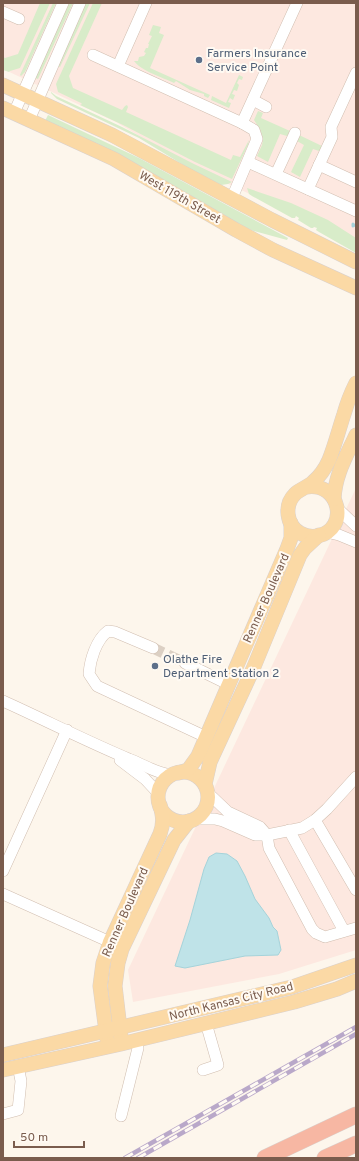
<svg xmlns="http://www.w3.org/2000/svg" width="359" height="1161" viewBox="0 0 359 1161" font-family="Overpass,sans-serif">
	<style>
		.commercial { fill: #fde8e0 }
		.green { fill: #d8ecc9 }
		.water { fill: #bfe3e8; stroke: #a5d3da }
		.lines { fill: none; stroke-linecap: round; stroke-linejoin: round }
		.stream { stroke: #a5d3da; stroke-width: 3 }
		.minor-tunnel { stroke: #dcd0c4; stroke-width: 11; stroke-dasharray: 11 5.5; stroke-linecap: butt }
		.minor-casing { stroke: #d1beb0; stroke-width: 12 }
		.major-casing { stroke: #dad1cd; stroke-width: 15 }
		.highway-casing { stroke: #dad1cd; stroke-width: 17 }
		.minor { stroke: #fff; stroke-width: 11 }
		.major { stroke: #fbd9a5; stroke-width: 14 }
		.highway { stroke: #f7b7a3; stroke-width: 16 }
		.rail-casing { stroke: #b9a8c9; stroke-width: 4.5 }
		.rail { stroke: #fffaf3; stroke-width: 3; stroke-dasharray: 9; stroke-linecap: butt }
		.service-dot { fill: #5c6f8a; stroke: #fffaf3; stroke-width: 1.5 }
		.labels { text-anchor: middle; stroke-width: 4; stroke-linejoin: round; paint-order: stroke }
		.service-label { font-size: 12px; fill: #4e5e75; stroke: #fffaf3; text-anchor: start }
		.street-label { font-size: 12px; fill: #7a5c4d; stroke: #fffaf3 }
	</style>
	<rect width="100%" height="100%" fill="#fdf6ec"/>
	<g class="commercial">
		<path d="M 3,3 L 356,3 L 356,244 L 184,163 L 116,122 L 3,69 Z"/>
		<path d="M 356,488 L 356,950 L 279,974 L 133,1002 L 128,970 Z"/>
	</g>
	<g class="green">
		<path d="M 40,3 L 50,3 L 20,68 L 10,71 L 9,72 L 3,70 L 3,57 L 5,58 L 18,54 Z"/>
		<path d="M 53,3 L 56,3 L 25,72 L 21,76 L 20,75 Z"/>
		<path d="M 69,3 L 73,3 L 38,79 L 35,78 Z"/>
		<path d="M 86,3 L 90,3 L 60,67 L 58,66 Z"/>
		<path d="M 93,3 L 102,3 L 69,76 L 73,88 L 122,110 L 125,106 L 127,105 L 128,107 L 126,112 L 231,160 L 233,155 L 240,157 L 249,140 L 248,145 L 232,179 L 195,162 L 123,125 L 80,105 L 82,104 L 81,103 L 58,92 L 56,84 Z"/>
		<path d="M 153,25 L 161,27 L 159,33 L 164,35 L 150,68 L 210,95 L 208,98 L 204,96 L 204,94 L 190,90 L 176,81 L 174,83 C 162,77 141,71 134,61 L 138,61 L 139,57 L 144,56 L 146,53 L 144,52 L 146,48 L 148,48 L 149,44 L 148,44 L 152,36 L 149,35 Z"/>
		<path d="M 239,75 L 243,77 L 242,80 L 239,79 L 237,83 L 239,85 L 237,91 L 234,90 L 232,94 L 235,95 L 233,100 L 230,98 L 228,102 L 231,103 L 229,108 L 211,100 L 212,96 L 226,103 Z"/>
		<path d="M 51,92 L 56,96 L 122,127 L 194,164 L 232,182 L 228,184 L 221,185 L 195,172 L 139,138 L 57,99 L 51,93 Z"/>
		<path d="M 258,111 L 263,113 L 261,118 L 290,131 L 287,136 L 280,134 L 268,162 L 257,156 L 262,145 L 263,139 L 260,129 L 254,120 Z"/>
		<path d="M 48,115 L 139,158 L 288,238 L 287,240 L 254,231 L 244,227 L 45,121 Z"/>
		<path d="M 299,135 L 322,146 L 319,151 L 313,149 L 300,177 L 291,172 L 304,145 L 297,141 Z"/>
		<path d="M 247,188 L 291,203 L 328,220 L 356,238 L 356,253 L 319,232 L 316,230 L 317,228 L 314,227 L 313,228 L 311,228 L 298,220 L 299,218 L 296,216 L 295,218 L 292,218 L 252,196 L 249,194 Z"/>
	</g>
	<path class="water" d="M 216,853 L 227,854 L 237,861 L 245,876 L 255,899 L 269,918 L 273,927 L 277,931 L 281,950 L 278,955 L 245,956 L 185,968 L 175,966 L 190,920 L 204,869 L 209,857 Z"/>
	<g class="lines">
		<path class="stream" d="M 353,224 L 353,226 L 355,225"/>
		<path class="minor-tunnel" d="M 153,648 L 185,663"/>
		<defs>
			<g id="minor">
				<path d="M 3,12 L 19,19"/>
				<path d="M 93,55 L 242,123 L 297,3"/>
				<path d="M 118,66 L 146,3"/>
				<path d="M 253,100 L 266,107"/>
				<path d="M 14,113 L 63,3"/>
				<path d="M 29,120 L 80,3"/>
				<path d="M 248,162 L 356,211"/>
				<path d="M 319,165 L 356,182"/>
				<path d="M 276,174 L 295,133"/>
				<path d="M 308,189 L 332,137 L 331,127 L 356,73"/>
				<path d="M 232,198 L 257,139 L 254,130 L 242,123"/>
				<path d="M 337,508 L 356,526"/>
				<path d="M 326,532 L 339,535 L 356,542"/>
				<path d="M 153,648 L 115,632 L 108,631 C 96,640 90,660 89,674 L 97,686 L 206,737"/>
				<path d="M 185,663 L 228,684"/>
				<path d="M 3,701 C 45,720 86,741 129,759 C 145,765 153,772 171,775"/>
				<path d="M 120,760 L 145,779 L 159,794"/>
				<path d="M 208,793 L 228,812 L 260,827 L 267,835 L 269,848 L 312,929 L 316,933 L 325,937 L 356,928"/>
				<path d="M 195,819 L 215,819 L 223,821 L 255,835 L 267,835 L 302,828 L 315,820 L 327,809 L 356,777"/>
				<path d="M 315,820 L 356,890"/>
				<path d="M 289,830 L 344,931"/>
				<path d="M 3,871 L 67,730"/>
				<path d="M 3,894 L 110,942"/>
				<path d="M 203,1070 L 218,1065 L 206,1023"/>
				<path d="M 3,1114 L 18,1110 L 21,1081 L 18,1066"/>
				<path d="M 121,1116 L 138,1048 L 136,1040"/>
			</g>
			<g id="major">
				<path d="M 3,85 L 112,135 L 272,220 L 356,262"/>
				<path d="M 3,108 L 114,159 L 236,230 L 273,250 L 356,288"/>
				<path d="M 306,487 C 340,481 350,529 318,536 C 312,537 305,536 300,533 C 286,525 284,505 295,494 C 300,489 308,487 313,482 C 320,476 325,469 329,460 C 335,445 339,429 344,414 C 347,403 351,393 356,383"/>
				<path d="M 334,499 C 335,475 346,457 356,435"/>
				<circle cx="183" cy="797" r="25"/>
				<path d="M 178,773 L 188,770 L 198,756 L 287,549 L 291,538 L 291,523"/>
				<path d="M 205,784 L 210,762 L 253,669 L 300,555 L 305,548 L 319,535"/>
				<path d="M 121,1037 L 115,986 L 118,963 L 122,949 L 174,840 L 189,821"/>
				<path d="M 107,1039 L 100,986 L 103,963 L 110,942 L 160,834 C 164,823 163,816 160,805"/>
				<path d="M 3,1055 L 292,987 L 356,965"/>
				<path d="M 3,1070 L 121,1044 L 294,1002 L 337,989 L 356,981"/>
			</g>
			<g id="highway">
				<path d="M 265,1158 L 356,1115"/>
				<path d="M 325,1158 L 356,1144"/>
			</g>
		</defs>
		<use href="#minor" class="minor-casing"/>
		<use href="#major" class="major-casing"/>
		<use href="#highway" class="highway-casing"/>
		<use href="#minor" class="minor"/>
		<use href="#major" class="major"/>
		<use href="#highway" class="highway"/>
		<defs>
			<g id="rail">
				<path d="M 125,1158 L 356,1027"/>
				<path d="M 138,1158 L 356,1034"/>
			</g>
		</defs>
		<use href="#rail" class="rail-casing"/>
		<use href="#rail" class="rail"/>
	</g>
	<g class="service-dot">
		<circle cx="199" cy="60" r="4"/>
		<circle cx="155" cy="666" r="4"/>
	</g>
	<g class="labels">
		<g class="service-label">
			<text x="207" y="57">Farmers Insurance<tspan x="207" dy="14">Service Point</tspan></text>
			<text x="163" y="663">Olathe Fire<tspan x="163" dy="14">Department Station 2</tspan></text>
		</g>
		<g class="street-label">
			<text transform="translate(180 197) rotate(30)" y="4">West 119th Street</text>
			<text transform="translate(266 598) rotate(-66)" y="4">Renner Boulevard</text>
			<text transform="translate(125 912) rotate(-66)" y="4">Renner Boulevard</text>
			<text transform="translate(231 1001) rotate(-14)" y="4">North Kansas City Road</text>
		</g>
	</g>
	<rect width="359" height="1161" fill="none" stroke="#7a5c4d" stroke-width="8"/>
	<path d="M14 1141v6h70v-6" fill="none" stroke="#7a5c4d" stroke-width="2"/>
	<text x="20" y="1141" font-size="12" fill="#7a5c4d" stroke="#fffaf3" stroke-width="3" paint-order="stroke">50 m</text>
</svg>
